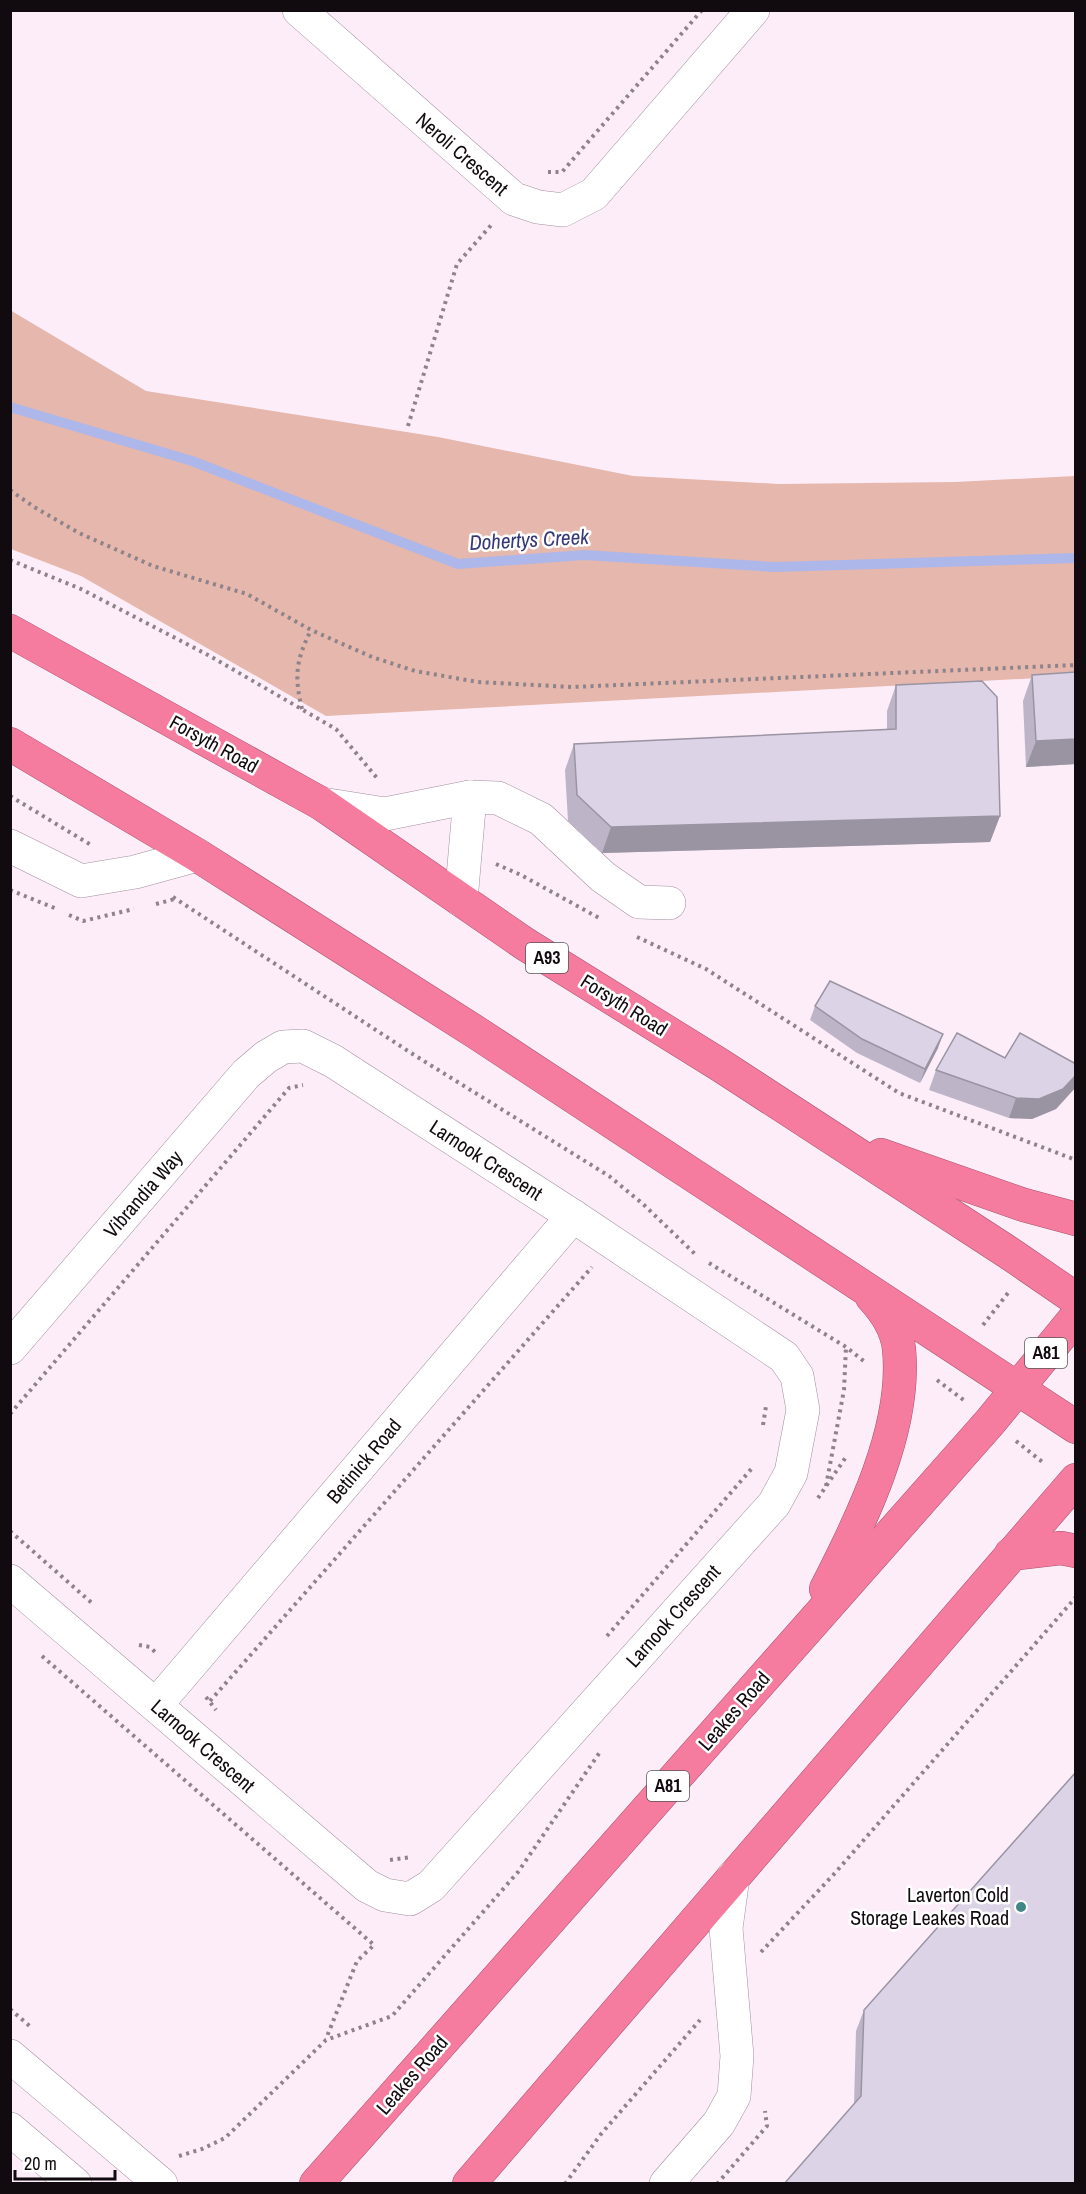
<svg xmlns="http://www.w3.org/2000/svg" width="1086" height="2194" viewBox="0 0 1086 2194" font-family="'Archivo Narrow',sans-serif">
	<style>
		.green { fill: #e6b7ac }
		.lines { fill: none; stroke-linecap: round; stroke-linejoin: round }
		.stream { stroke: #aeb7ea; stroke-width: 10 }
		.minor-casing { stroke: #a2909e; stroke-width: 34 }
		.highway-casing { stroke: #a5546d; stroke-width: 34 }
		.path { stroke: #8e838b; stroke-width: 4; stroke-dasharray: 3 4.5; stroke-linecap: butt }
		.minor { stroke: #fff; stroke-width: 33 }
		.highway { stroke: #f57c9f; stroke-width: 33 }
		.wall { fill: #bdb5c7 }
		.shaded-wall { fill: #9a94a2 }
		.building { fill: #dcd3e7; stroke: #9a94a2; stroke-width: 1.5 }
		.poi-dot { fill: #408885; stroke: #fff; stroke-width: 2 }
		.labels { text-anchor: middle; stroke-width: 5; stroke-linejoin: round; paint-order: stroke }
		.shield { fill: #fff; stroke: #585457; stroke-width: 1.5 }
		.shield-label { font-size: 18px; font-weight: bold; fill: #110b0f }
		.street-label { font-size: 20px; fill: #110b0f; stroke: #fff }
		.poi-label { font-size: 20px; fill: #110b0f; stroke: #fff; text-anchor: end }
		.water-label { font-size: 21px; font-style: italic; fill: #353977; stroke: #fff }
	</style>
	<rect width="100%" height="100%" fill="#fdedf9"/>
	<path class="green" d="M 10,310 L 146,391 L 438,437 L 633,476 L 779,484 L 955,482 L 1075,476 L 1075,676 L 326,716 L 81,576 L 11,549 Z"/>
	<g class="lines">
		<path class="stream" d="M 10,407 L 192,461 L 458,564 L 585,555 L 775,567 L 1076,558"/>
		<defs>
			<g id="minor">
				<path d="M 299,10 L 514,199 L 538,207 L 563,210 L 594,194 L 753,10"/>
				<path d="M 322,804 L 385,814 L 470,797 L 498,798 L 541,819 L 603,877 L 639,902 L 669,903"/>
				<path d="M 10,846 L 81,881 L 135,872 L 197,855"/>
				<path d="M 461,900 L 470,797"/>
				<path d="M 10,1348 L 246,1074 L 266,1057 L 283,1047 L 303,1046 L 333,1061 L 573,1216 L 784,1357 L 797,1376 L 803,1410 L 791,1473 L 774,1504 L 431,1886 L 410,1899 L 385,1895 L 367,1886 L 10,1581"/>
				<path d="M 156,1705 L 573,1216"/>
				<path d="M 10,2056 L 161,2184"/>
				<path d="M 10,2129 L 75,2184"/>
				<path d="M 666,2184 L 719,2123 L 734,2096 L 737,2056 L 726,1928 L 733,1877"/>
			</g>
			<g id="highway">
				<path d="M 10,631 L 322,804 L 525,944 L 720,1065 L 1012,1255 L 1076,1299"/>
				<path d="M 10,744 L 197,855 L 477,1033 L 1076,1427"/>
				<path d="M 881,1155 L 1024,1205 L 1076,1219"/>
				<path d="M 1011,1554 L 1061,1548 L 1076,1551"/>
				<path d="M 826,1589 C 861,1520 907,1429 899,1349 C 897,1329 885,1311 872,1297"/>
				<path d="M 316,2184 L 990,1422 L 1076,1317"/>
				<path d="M 469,2184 L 1076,1480"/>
			</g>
		</defs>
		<use href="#minor" class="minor-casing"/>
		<use href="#highway" class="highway-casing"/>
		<g class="path">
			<path d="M 548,172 L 562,172 L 702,10"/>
			<path d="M 408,426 L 457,264 L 493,223"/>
			<path d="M 10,490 L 34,507 L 79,533 L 153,566 L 247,594 L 311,630 L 372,657 L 415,671 L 478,682 L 572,687 L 1076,665"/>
			<path d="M 10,560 L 81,589 L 208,655 L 336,729 L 377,778"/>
			<path d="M 302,709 C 294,676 296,660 311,630"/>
			<path d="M 10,796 L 91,845"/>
			<path d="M 496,864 L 521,875 L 601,919"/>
			<path d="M 10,890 L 57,909"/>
			<path d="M 173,897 L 411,1053 L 609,1176 L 643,1204 L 695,1254"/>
			<path d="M 156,904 L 175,899"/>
			<path d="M 69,915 L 83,921 L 134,909"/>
			<path d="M 637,937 L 706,969 L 899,1093 L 1076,1160"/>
			<path d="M 709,1263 L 846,1347 L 865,1362"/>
			<path d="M 983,1325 L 1008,1293"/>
			<path d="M 937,1380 L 965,1401"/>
			<path d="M 10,1414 L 289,1088 L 303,1085"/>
			<path d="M 763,1425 L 766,1406"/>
			<path d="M 1016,1441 L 1045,1464"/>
			<path d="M 826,1486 L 844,1390 L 846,1347"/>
			<path d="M 818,1498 L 846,1457"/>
			<path d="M 10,1531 L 93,1604"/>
			<path d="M 607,1636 L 753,1467"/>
			<path d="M 139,1645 L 150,1647 L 156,1653"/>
			<path d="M 42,1656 L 374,1945 L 357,1961 L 326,2039"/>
			<path d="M 206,1697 L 216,1710"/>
			<path d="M 210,1701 L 592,1267"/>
			<path d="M 390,1860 L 412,1857"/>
			<path d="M 761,1952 L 835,1873 L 1076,1597"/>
			<path d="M 10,2009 L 32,2028"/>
			<path d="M 179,2156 L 202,2149 L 225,2138 L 326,2040 L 392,2016 L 518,1872 L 600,1752"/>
			<path d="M 565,2184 L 601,2134 L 700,2020"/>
			<path d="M 717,2184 L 767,2126 L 765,2111"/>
		</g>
		<use href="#minor" class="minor"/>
		<use href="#highway" class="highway"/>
	</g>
	<g class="wall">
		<path d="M 1076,672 L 1076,764 L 1026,767 L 1023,701 L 1032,675 Z"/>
		<path d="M 896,685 L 1000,816 L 990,842 L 602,853 L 568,821 L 565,770 L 574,744 L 887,730 L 887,711 Z"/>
		<path d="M 815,1006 L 938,1048 L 920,1083 L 857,1053 L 810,1020 Z"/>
		<path d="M 1005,1058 L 1076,1064 L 1075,1088 L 1056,1109 L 1032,1119 L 1009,1118 L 929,1090 L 936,1070 Z"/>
		<path d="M 864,2010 L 1076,2184 L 854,2104 L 856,2031 Z"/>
	</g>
	<g class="shaded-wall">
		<path d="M 1076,739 L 1076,764 L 1026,767 L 1036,741 Z"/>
		<path d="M 1000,816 L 990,842 L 602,853 L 611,827 Z"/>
		<path d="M 943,1034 L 938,1048 L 920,1083 L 925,1069 Z"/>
		<path d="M 1076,1075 L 1075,1088 L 1056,1109 L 1032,1119 L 1009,1118 L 1016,1098 Z"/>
	</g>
	<g class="building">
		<path d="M 1076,672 L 1076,739 L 1036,741 L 1032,675 Z"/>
		<path d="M 982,681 L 997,697 L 1000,816 L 611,827 L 577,795 L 574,744 L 896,729 L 896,685 Z"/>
		<path d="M 830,981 L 943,1034 L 925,1069 L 862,1039 L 815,1006 Z"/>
		<path d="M 957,1033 L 1005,1058 L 1020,1033 L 1076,1064 L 1076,1075 L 1063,1089 L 1039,1099 L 1016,1098 L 936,1070 Z"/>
		<path d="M 1076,1772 L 1076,2184 L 784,2184 L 861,2096 L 864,2010 Z"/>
	</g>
	<circle class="poi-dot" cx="1021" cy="1907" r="6"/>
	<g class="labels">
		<g class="shield">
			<rect x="526" y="943" width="42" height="30" rx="4.5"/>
			<rect x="1025" y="1338" width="42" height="30" rx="4.5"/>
			<rect x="647" y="1771" width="42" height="30" rx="4.5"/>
		</g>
		<g class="shield-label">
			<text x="547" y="964">A93</text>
			<text x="1046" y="1359">A81</text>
			<text x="668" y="1792">A81</text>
		</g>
		<g class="street-label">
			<text transform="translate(462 154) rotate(41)" y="7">Neroli Crescent</text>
			<text transform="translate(214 744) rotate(29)" y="7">Forsyth Road</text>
			<text transform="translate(624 1005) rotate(32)" y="7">Forsyth Road</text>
			<text transform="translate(486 1160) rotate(33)" y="7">Larnook Crescent</text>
			<text transform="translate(143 1194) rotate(-49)" y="7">Vibrandia Way</text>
			<text transform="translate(364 1461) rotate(-50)" y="7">Betinick Road</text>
			<text transform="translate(673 1616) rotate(-48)" y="7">Larnook Crescent</text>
			<text transform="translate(734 1711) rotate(-49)" y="7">Leakes Road</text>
			<text transform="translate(203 1746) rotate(41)" y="7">Larnook Crescent</text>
			<text transform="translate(412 2075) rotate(-49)" y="7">Leakes Road</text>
		</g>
		<g class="poi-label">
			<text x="1009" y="1902">Laverton Cold<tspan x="1009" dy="23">Storage Leakes Road</tspan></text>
		</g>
		<g class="water-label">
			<text transform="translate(529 540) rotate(-3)" y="7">Dohertys Creek</text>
		</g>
	</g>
	<rect width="1086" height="2194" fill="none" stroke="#110b0f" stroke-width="24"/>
	<path d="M15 2170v9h100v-9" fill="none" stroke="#110b0f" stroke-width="3"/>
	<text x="24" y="2170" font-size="18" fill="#110b0f" stroke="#ffffff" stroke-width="4.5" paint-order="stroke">20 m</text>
</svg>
